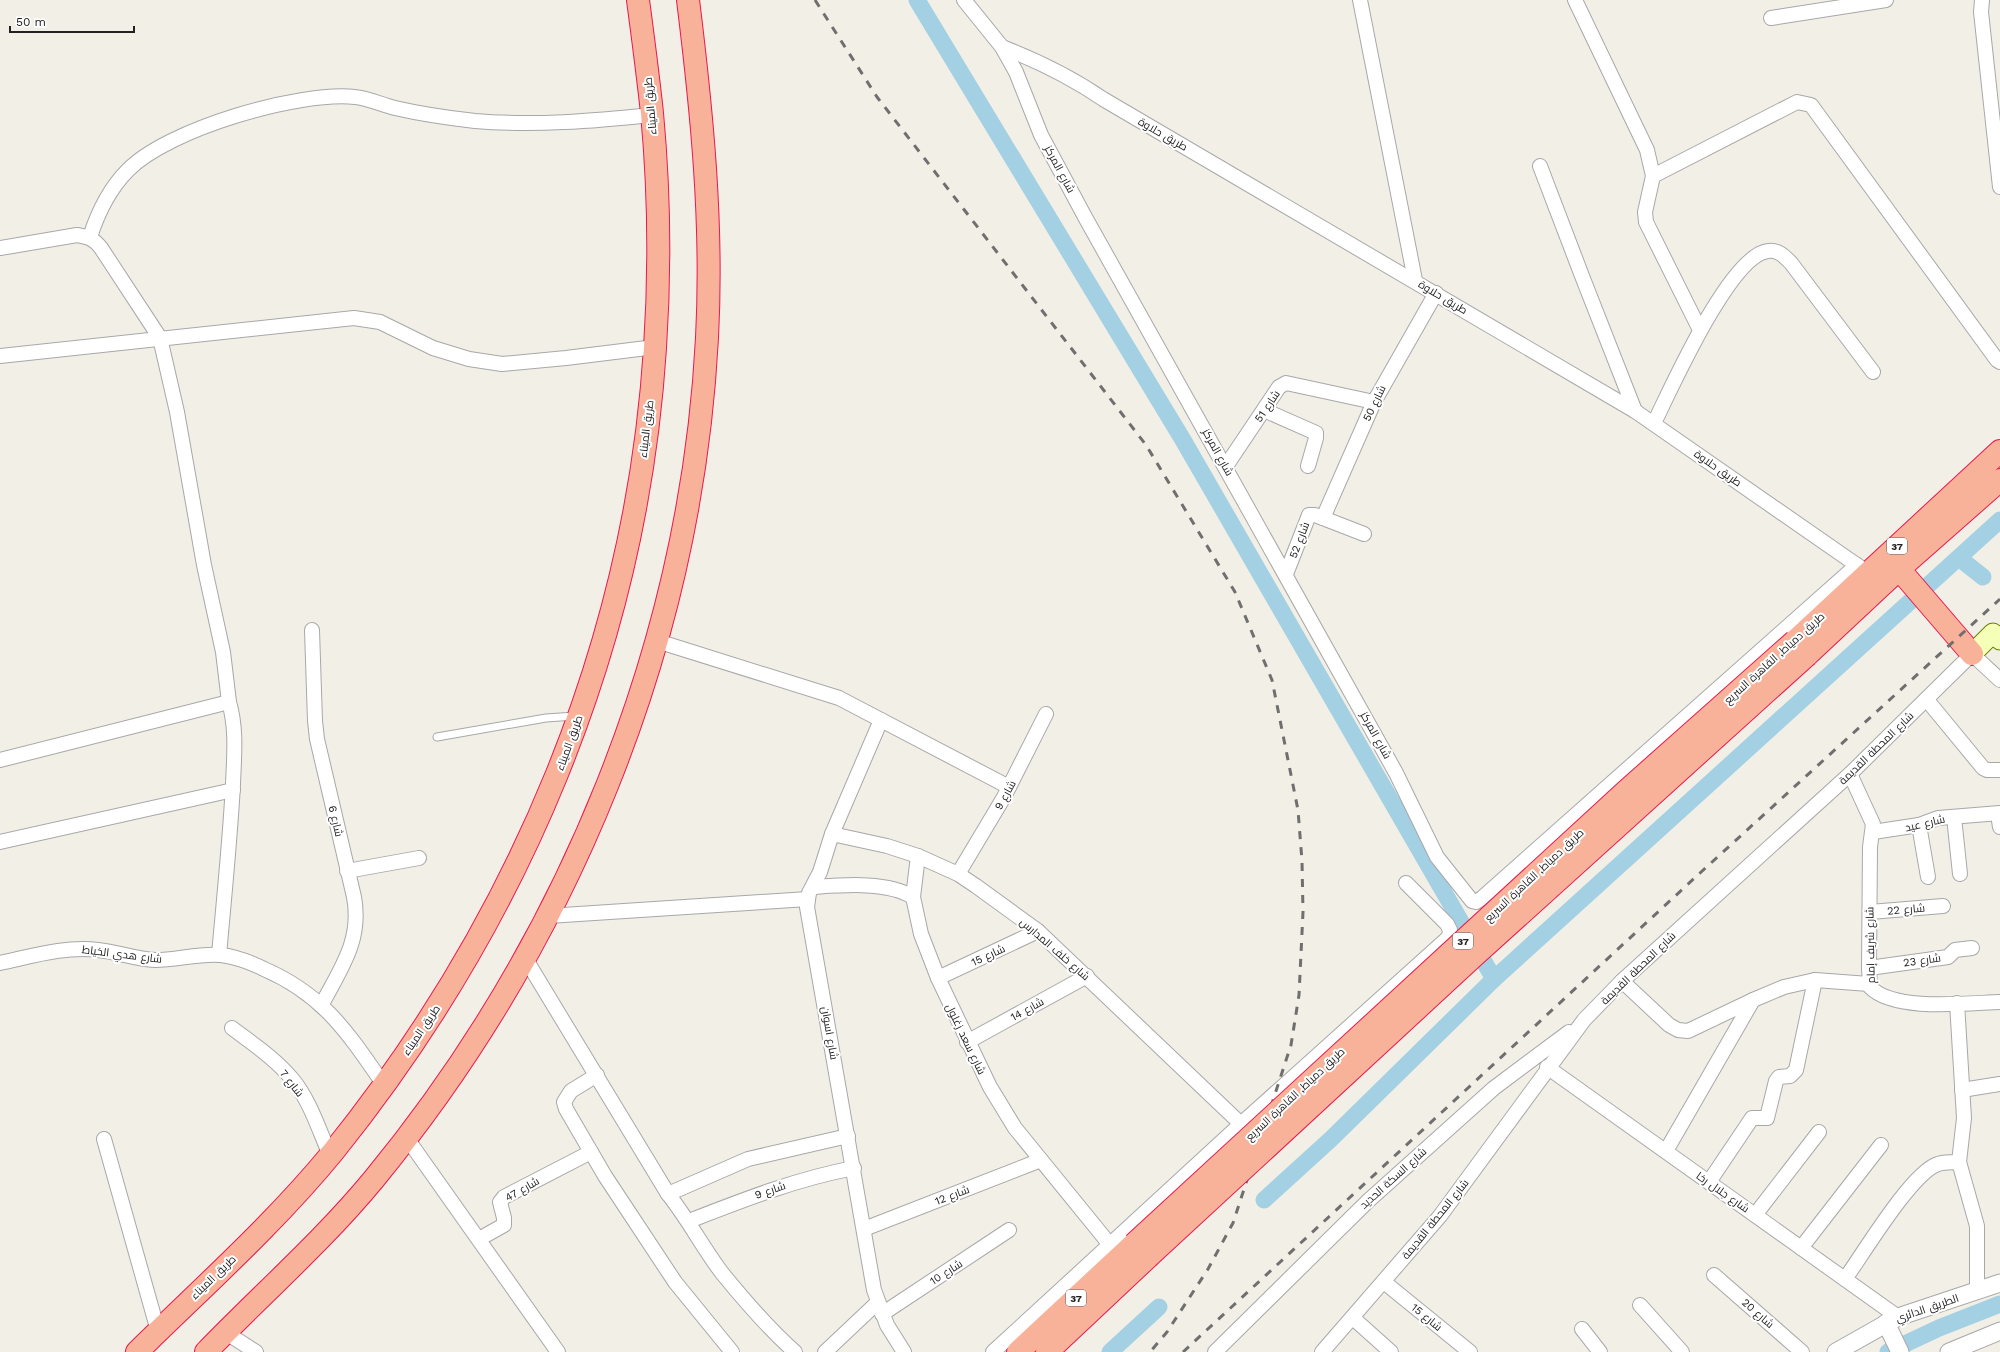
<svg xmlns="http://www.w3.org/2000/svg" width="2000" height="1352" viewBox="0 0 2000 1352" font-family="'Work Sans',Cairo,sans-serif">
	<style>
		.lines { fill: none; stroke-linecap: round; stroke-linejoin: round }
		.canal { stroke: #a3d0e3; stroke-width: 17 }
		.service-casing { stroke: #a8a8a8; stroke-width: 9 }
		.minor-casing { stroke: #a8a8a8; stroke-width: 16 }
		.tertiary-casing { stroke: #a8a8a8; stroke-width: 19 }
		.secondary-casing { stroke: #688000; stroke-width: 21 }
		.trunk-casing { stroke: #ec174f; stroke-width: 24 }
		.service { stroke: #fff; stroke-width: 7 }
		.minor { stroke: #fff; stroke-width: 14 }
		.tertiary { stroke: #fff; stroke-width: 17 }
		.secondary { stroke: #f6ffb8; stroke-width: 19 }
		.trunk { stroke: #f8b299; stroke-width: 22 }
		.rail { stroke: #6f6f6f; stroke-width: 3; stroke-dasharray: 8 8; stroke-linecap: butt }
		.trunk-bridge-casing { stroke: #ec174f; stroke-width: 24; stroke-linecap: butt }
		.trunk-bridge { stroke: #f8b299; stroke-width: 22 }
		.labels { text-anchor: middle; stroke-width: 4; stroke-linejoin: round; paint-order: stroke }
		.shield { fill: #fff; stroke: #646464; stroke-width: 1 }
		.shield-label { font-size: 10px; font-weight: bold; fill: #212121 }
		.street-label { font-size: 11px; fill: #212121; stroke: #fff }
	</style>
	<rect width="100%" height="100%" fill="#f2efe7"/>
	<g class="lines">
		<g class="canal">
			<path d="M 917,0 L 1183,440 L 1494,979"/>
			<path d="M 1959,558 L 1983,577"/>
			<path d="M 1264,1200 L 1331,1139 L 1494,979 L 2000,520"/>
			<path d="M 1110,1352 L 1159,1307"/>
			<path d="M 1888,1352 L 1939,1328 L 2000,1304"/>
		</g>
		<defs>
			<path id="service" d="M 437,737 L 546,718 L 575,716"/>
			<g id="minor">
				<path d="M 964,0 L 1002,47 L 1016,72 L 1041,135 L 1085,217 L 1396,773 L 1437,857 L 1472,901 L 1476,902 L 1482,898 L 1857,565"/>
				<path d="M 1360,0 L 1415,280"/>
				<path d="M 1575,0 L 1647,150 L 1653,176 L 1645,212 L 1646,222 L 1700,330"/>
				<path d="M 1982,0 L 1981,12 L 2000,187"/>
				<path d="M 1771,18 L 1886,0"/>
				<path d="M 1002,47 C 1038,61 1071,77 1103,99 L 1635,411 L 1864,570"/>
				<path d="M 1540,166 L 1582,276 L 1635,411"/>
				<path d="M 1653,176 L 1797,102 L 1811,105 L 1997,360 L 2000,362"/>
				<path d="M 90,237 C 98,212 109,189 128,170 C 168,129 299,91 355,97 C 368,98 382,105 395,108 C 421,114 448,118 475,121 C 533,126 594,121 652,115"/>
				<path d="M 0,248 L 77,235 C 89,237 94,239 101,248 L 160,338 L 177,412 L 204,565 L 223,652 L 229,702"/>
				<path d="M 0,356 L 354,318 L 380,322 L 433,348 L 469,359 L 502,364 L 566,358 L 655,347"/>
				<path d="M 1264,410 L 1316,433 L 1316,438 L 1308,466"/>
				<path d="M 1654,423 C 1671,389 1730,255 1768,251 C 1778,249 1785,257 1791,263 L 1873,372"/>
				<path d="M 1226,466 L 1279,387 L 1286,383 L 1374,402"/>
				<path d="M 1323,518 L 1374,402 L 1436,293"/>
				<path d="M 1286,574 L 1309,515 L 1315,515 L 1364,534"/>
				<path d="M 312,630 L 315,721 L 317,739 L 354,897 C 362,940 341,968 322,1004"/>
				<path d="M 657,641 L 839,698 L 1009,787"/>
				<path d="M 1927,700 L 1983,768 L 1987,770 L 2000,770"/>
				<path d="M 881,720 L 832,834 L 820,872 L 809,893 L 807,907 L 874,1290 L 887,1325 L 904,1352"/>
				<path d="M 0,760 L 229,702 C 237,729 234,757 233,784 C 230,841 224,898 219,955"/>
				<path d="M 1850,774 L 1873,824 L 1870,847 L 1869,968 L 1870,987 C 1894,1012 1968,1003 2000,1002"/>
				<path d="M 1998,814 L 2000,827"/>
				<path d="M 1954,817 L 1960,874"/>
				<path d="M 1919,825 L 1928,877"/>
				<path d="M 1873,832 L 1919,825 L 1938,818 L 2000,813"/>
				<path d="M 832,834 L 887,846 L 918,856 L 958,874 L 976,886 L 1038,931 L 1241,1124"/>
				<path d="M 0,842 L 233,790"/>
				<path d="M 347,871 L 419,858"/>
				<path d="M 958,874 L 1004,797 L 1046,714"/>
				<path d="M 813,887 C 843,885 887,881 913,897 L 921,934 L 938,978 L 990,1087 L 1015,1128 L 1111,1246"/>
				<path d="M 913,897 L 918,856"/>
				<path d="M 1870,912 L 1943,906"/>
				<path d="M 548,916 L 808,899"/>
				<path d="M 525,958 L 668,1194 C 688,1219 703,1248 722,1273 C 744,1300 769,1329 795,1352"/>
				<path d="M 0,963 C 33,956 65,946 98,950 C 118,952 135,959 155,960 C 177,960 199,953 221,955 C 237,957 250,962 264,969 C 324,995 348,1033 384,1085"/>
				<path d="M 1869,968 L 1948,957 L 1955,950 L 1972,948"/>
				<path d="M 938,978 L 1038,931"/>
				<path d="M 1622,981 L 1669,1025 L 1678,1030 L 1688,1031 L 1753,1000 L 1784,987 L 1815,980 L 1869,984"/>
				<path d="M 1957,1003 L 1964,1118 L 1959,1162 L 1977,1226 L 1977,1291"/>
				<path d="M 232,1028 C 253,1044 276,1059 293,1080 C 310,1101 319,1130 330,1155"/>
				<path d="M 967,1042 L 1087,976"/>
				<path d="M 1547,1067 L 1898,1317"/>
				<path d="M 597,1075 L 571,1091 L 564,1102 L 566,1109 L 605,1176 L 675,1282 L 732,1352"/>
				<path d="M 1962,1090 L 2000,1084"/>
				<path d="M 406,1137 L 558,1352"/>
				<path d="M 104,1139 L 158,1331"/>
				<path d="M 1666,1151 L 1753,1000"/>
				<path d="M 1709,1182 L 1752,1118 L 1767,1118 L 1776,1081 L 1779,1077 L 1790,1076 L 1796,1070 L 1815,980"/>
				<path d="M 668,1194 L 748,1159 L 848,1136"/>
				<path d="M 1755,1215 L 1819,1132"/>
				<path d="M 689,1221 C 743,1200 796,1179 854,1168"/>
				<path d="M 864,1229 L 1041,1160"/>
				<path d="M 479,1239 L 504,1225 L 504,1218 L 500,1202 L 504,1197 L 591,1152"/>
				<path d="M 1801,1248 L 1881,1145"/>
				<path d="M 1714,1275 L 1802,1352"/>
				<path d="M 1845,1279 C 1863,1254 1912,1172 1938,1164 C 1944,1162 1952,1162 1959,1162"/>
				<path d="M 1384,1282 L 1470,1352"/>
				<path d="M 1640,1305 L 1682,1352"/>
				<path d="M 882,1314 L 1009,1230"/>
				<path d="M 1353,1318 L 1391,1352"/>
				<path d="M 1582,1329 L 1600,1352"/>
				<path d="M 225,1332 L 256,1352"/>
				<path d="M 825,1352 L 878,1302"/>
				<path d="M 993,1352 L 1241,1124 L 1449,937 L 1450,930 L 1447,924 L 1406,883"/>
				<path d="M 1215,1352 L 1368,1201 L 1494,1088 L 1569,1032"/>
				<path d="M 1322,1352 L 1440,1216 L 1584,1020 L 1622,981 L 1850,774 L 1972,654 L 2000,680"/>
			</g>
			<g id="tertiary">
				<path d="M 1886,1323 L 1900,1352"/>
				<path d="M 1836,1352 L 1898,1317 L 2000,1283"/>
				<path d="M 1949,1352 L 2000,1331"/>
			</g>
			<path id="secondary" d="M 1972,654 L 1993,633 L 2000,640"/>
			<g id="trunk">
				<path d="M 1899,569 L 1972,654"/>
				<path d="M 1795,641 L 2000,451"/>
				<path d="M 1807,655 L 1899,569 L 2000,480"/>
				<path d="M 137,1352 C 203,1287 274,1224 333,1152 C 519,921 636,645 655,348 C 660,273 659,188 652,113 C 648,75 643,38 638,0"/>
				<path d="M 206,1352 C 262,1294 322,1242 374,1179 C 568,943 691,645 707,338 C 713,224 702,113 688,0"/>
				<path d="M 1018,1352 L 1134,1244"/>
				<path d="M 1047,1352 L 1148,1257"/>
			</g>
		</defs>
		<use href="#service" class="service-casing"/>
		<use href="#minor" class="minor-casing"/>
		<use href="#tertiary" class="tertiary-casing"/>
		<use href="#secondary" class="secondary-casing"/>
		<use href="#trunk" class="trunk-casing"/>
		<use href="#service" class="service"/>
		<use href="#minor" class="minor"/>
		<use href="#tertiary" class="tertiary"/>
		<use href="#secondary" class="secondary"/>
		<use href="#trunk" class="trunk"/>
		<g class="rail">
			<path d="M 815,0 L 877,97 L 1146,445 L 1235,592 L 1272,680 L 1298,810 L 1302,861 L 1303,912 L 1299,995 L 1291,1045 L 1233,1223 L 1208,1269 L 1167,1332 L 1150,1352"/>
			<path d="M 1183,1352 L 1700,873 L 2000,599"/>
		</g>
		<defs>
			<g id="trunk-bridge">
				<path d="M 1134,1244 L 1625,792 L 1795,641"/>
				<path d="M 1148,1257 L 1474,956 L 1807,655"/>
			</g>
		</defs>
		<use href="#trunk-bridge" class="trunk-bridge-casing"/>
		<use href="#trunk-bridge" class="trunk-bridge"/>
	</g>
	<g class="labels">
		<g class="shield">
			<rect x="1887" y="538" width="20" height="16" rx="3"/>
			<rect x="1453" y="933" width="20" height="16" rx="3"/>
			<rect x="1066" y="1290" width="20" height="16" rx="3"/>
		</g>
		<g class="shield-label">
			<text x="1897" y="550">37</text>
			<text x="1463" y="945">37</text>
			<text x="1076" y="1302">37</text>
		</g>
		<g class="street-label">
			<text transform="translate(650 106) rotate(-95)" y="4">طريق الميناء</text>
			<text transform="translate(1163 134) rotate(30)" y="4">طريق حلاوة</text>
			<text transform="translate(1060 169) rotate(62)" y="4">شارع المركز</text>
			<text transform="translate(1443 297) rotate(31)" y="4">طريق حلاوة</text>
			<text transform="translate(1374 403) rotate(-64)" y="4">شارع 50</text>
			<text transform="translate(1267 406) rotate(-56)" y="4">شارع 51</text>
			<text transform="translate(646 429) rotate(-83)" y="4">طريق الميناء</text>
			<text transform="translate(1218 452) rotate(61)" y="4">شارع المركز</text>
			<text transform="translate(1718 468) rotate(35)" y="4">طريق حلاوة</text>
			<text transform="translate(1299 540) rotate(-69)" y="4">شارع 52</text>
			<text transform="translate(1774 658) rotate(-42)" y="4">طريق دمياط, القاهرة السريع</text>
			<text transform="translate(1376 735) rotate(61)" y="4">شارع المركز</text>
			<text transform="translate(569 743) rotate(-70)" y="4">طريق الميناء</text>
			<text transform="translate(1876 748) rotate(-44)" y="4">شارع المحطة القديمة</text>
			<text transform="translate(1005 795) rotate(-61)" y="4">شارع 9</text>
			<text transform="translate(336 821) rotate(77)" y="4">شارع 6</text>
			<text transform="translate(1925 823) rotate(-13)" y="4">شارع عيد</text>
			<text transform="translate(1534 875) rotate(-43)" y="4">طريق دمياط, القاهرة السريع</text>
			<text transform="translate(1906 909) rotate(-5)" y="4">شارع 22</text>
			<text transform="translate(1870 945) rotate(-91)" y="4">شارع شريف إمام</text>
			<text transform="translate(1055 949) rotate(41)" y="4">شارع خلف المدارس</text>
			<text transform="translate(122 954) rotate(7)" y="4">شارع هدي الخياط</text>
			<text transform="translate(988 955) rotate(-25)" y="4">شارع 15</text>
			<text transform="translate(1922 960) rotate(-8)" y="4">شارع 23</text>
			<text transform="translate(1638 968) rotate(-44)" y="4">شارع المحطة القديمة</text>
			<text transform="translate(1027 1009) rotate(-29)" y="4">شارع 14</text>
			<text transform="translate(421 1030) rotate(-56)" y="4">طريق الميناء</text>
			<text transform="translate(830 1033) rotate(80)" y="4">شارع اسوان</text>
			<text transform="translate(966 1039) rotate(64)" y="4">شارع سعد زغلول</text>
			<text transform="translate(292 1083) rotate(52)" y="4">شارع 7</text>
			<text transform="translate(1295 1094) rotate(-43)" y="4">طريق دمياط, القاهرة السريع</text>
			<text transform="translate(1393 1178) rotate(-42)" y="4">شارع السكة الحديد</text>
			<text transform="translate(522 1189) rotate(-30)" y="4">شارع 47</text>
			<text transform="translate(770 1190) rotate(-19)" y="4">شارع 9</text>
			<text transform="translate(1723 1192) rotate(35)" y="4">شارع جلال رخا</text>
			<text transform="translate(952 1195) rotate(-21)" y="4">شارع 12</text>
			<text transform="translate(1435 1219) rotate(-51)" y="4">شارع المحطة القديمة</text>
			<text transform="translate(946 1272) rotate(-33)" y="4">شارع 10</text>
			<text transform="translate(213 1277) rotate(-44)" y="4">طريق الميناء</text>
			<text transform="translate(1927 1308) rotate(-19)" y="4">الطريق الدائري</text>
			<text transform="translate(1758 1313) rotate(41)" y="4">شارع 20</text>
			<text transform="translate(1427 1317) rotate(39)" y="4">شارع 15</text>
		</g>
	</g>
	<path d="M10 26v6h124v-6" fill="none" stroke="#212121" stroke-width="2"/>
	<text x="16" y="26" font-size="12" fill="#212121" stroke="#ffffff" stroke-width="3" paint-order="stroke">50 m</text>
</svg>
